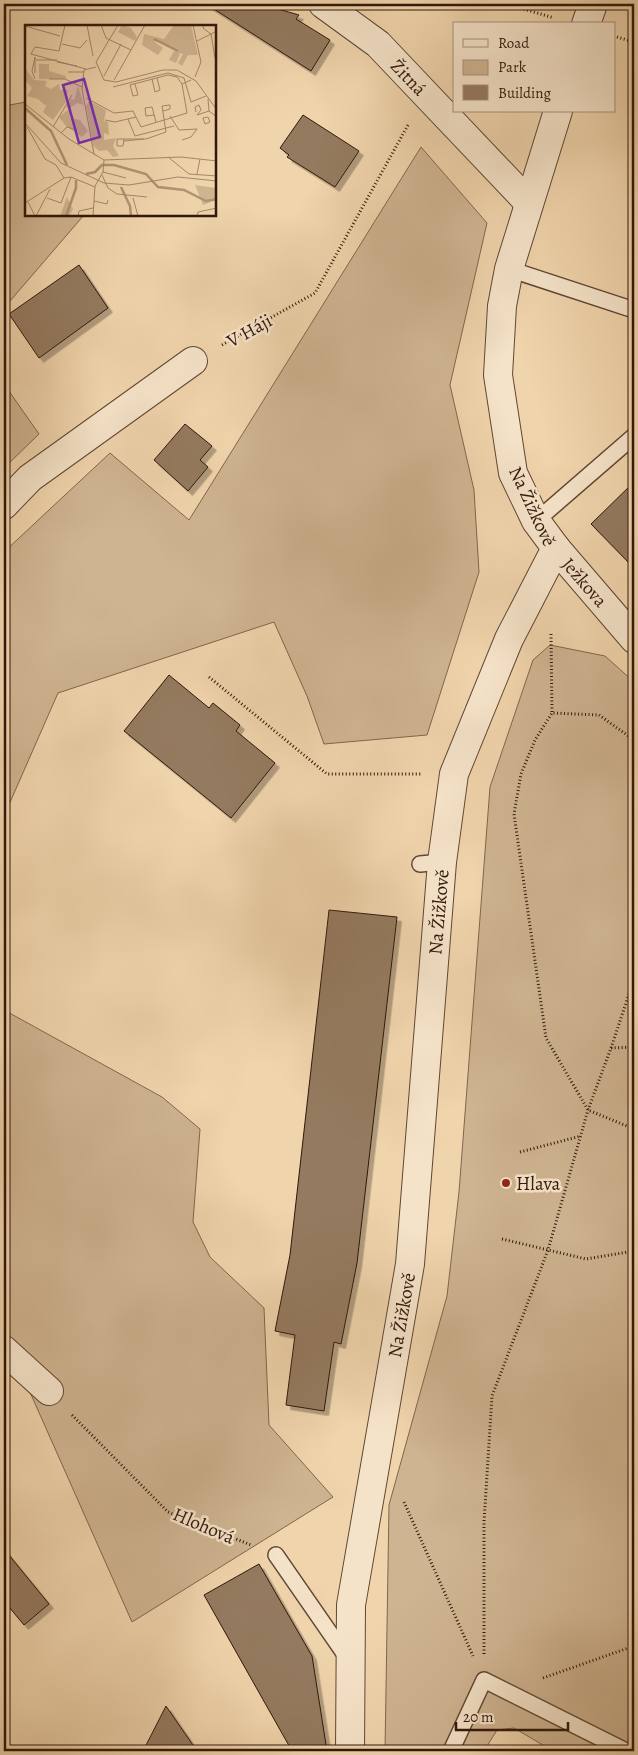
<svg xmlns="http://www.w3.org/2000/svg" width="638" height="1755" viewBox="0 0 638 1755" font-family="Alegreya,serif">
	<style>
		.green { fill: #cfb491; stroke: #80664e }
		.building { fill: #947a5f; stroke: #30180b; filter: url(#shadow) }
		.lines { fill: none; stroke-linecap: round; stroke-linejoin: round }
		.service-casing { stroke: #604733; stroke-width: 18 }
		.minor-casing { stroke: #604733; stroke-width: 30 }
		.tertiary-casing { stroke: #604733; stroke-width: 30 }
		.path { stroke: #30180b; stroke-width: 3; stroke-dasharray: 1 2.5; stroke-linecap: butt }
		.service { stroke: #f5e3c9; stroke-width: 15 }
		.minor { stroke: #f5e3c9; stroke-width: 28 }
		.tertiary { stroke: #f5e3c9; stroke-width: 28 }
		.poi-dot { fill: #8f2418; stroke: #f5e3c9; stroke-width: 2 }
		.labels { text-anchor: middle; stroke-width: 5; stroke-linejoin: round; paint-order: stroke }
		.street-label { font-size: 19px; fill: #30180b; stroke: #f5e3c9 }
		.poi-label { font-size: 19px; fill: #30180b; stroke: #f5e3c9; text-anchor: start }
		.inset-river { fill: none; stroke: #af9475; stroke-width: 2.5 }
		.inset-road { fill: none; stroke: #a3896c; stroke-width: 1 }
		.view { fill: #7b2cbf; fill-opacity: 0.15; stroke: #7b2cbf; stroke-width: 2.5 }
		.inset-edge { fill: none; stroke: #30180b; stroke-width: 2.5 }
	</style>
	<defs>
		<filter id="shadow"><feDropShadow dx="4.5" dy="4.5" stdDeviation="0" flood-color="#0004"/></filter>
	</defs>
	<rect width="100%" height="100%" fill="#f0d4ac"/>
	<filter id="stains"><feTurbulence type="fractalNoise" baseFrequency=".004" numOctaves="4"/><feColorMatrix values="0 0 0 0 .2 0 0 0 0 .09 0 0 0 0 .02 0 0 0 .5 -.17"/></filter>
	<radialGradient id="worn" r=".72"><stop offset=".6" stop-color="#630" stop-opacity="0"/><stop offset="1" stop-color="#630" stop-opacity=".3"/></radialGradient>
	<g class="green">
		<path d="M 26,102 L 26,215 L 84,215 L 4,308 L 4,106 Z"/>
		<path d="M 421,147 L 487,223 L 450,385 L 474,490 L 479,572 L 427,735 L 324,744 L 307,696 L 274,622 L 58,693 L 4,816 L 4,552 L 110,453 L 189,520 Z"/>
		<path d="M 4,384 L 39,434 L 4,468 Z"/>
		<path d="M 550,645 L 605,656 L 634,682 L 634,1751 L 553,1751 L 514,1728 L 497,1730 L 484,1751 L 385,1751 L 389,1505 L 447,1296 L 459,1192 L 490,787 L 533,660 Z"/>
		<path d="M 4,1010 L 162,1097 L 200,1129 L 193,1222 L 210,1257 L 264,1308 L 269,1425 L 333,1497 L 132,1622 L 29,1390 L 4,1363 Z"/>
	</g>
	<g class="building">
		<path d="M 206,4 L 261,4 L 299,15 L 296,19 L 330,40 L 311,71 Z"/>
		<path d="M 303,115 L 359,151 L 335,187 L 287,157 L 289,155 L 280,148 Z"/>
		<path d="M 79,265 L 108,308 L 39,358 L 9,314 Z"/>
		<path d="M 185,424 L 212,446 L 200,460 L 208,467 L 188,491 L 154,460 Z"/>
		<path d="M 634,482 L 634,568 L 591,524 Z"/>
		<path d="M 169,675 L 209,708 L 213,703 L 240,725 L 236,731 L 275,763 L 231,818 L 124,731 Z"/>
		<path d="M 329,910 L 397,917 L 357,1263 L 341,1344 L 334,1342 L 324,1411 L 286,1405 L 295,1335 L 275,1331 L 290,1255 Z"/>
		<path d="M 4,1549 L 49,1604 L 24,1625 L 4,1601 Z"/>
		<path d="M 259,1564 L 312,1656 L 327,1751 L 292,1751 L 204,1595 Z"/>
		<path d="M 166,1706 L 197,1751 L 143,1751 Z"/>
	</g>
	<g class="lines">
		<defs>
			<g id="service">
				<path d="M 509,269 L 634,310"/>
				<path d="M 536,521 L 634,436"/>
				<path d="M 420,864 L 442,862"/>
				<path d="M 276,1555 L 348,1659"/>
				<path d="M 451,1751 L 484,1680 L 626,1751"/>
			</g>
			<g id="minor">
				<path d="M 323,4 L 378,44 L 529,203"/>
				<path d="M 4,505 L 30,478 L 193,361"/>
				<path d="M 556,548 L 634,639"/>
				<path d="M 4,1350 L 49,1391"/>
			</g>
			<g id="tertiary">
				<path d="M 586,24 L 593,4"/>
				<path d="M 350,1751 L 351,1605 L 410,1264 L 442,862 L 454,774 L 509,639 L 556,548 L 536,521 L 513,473 L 498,375 L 502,306 L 509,269 L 558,111"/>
			</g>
		</defs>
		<use href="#service" class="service-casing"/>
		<use href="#minor" class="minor-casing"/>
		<use href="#tertiary" class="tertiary-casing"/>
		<g class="path">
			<path d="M 507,4 L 554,18"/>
			<path d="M 617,37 L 634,42"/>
			<path d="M 222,345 L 315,293 L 408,125"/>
			<path d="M 551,634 L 552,713"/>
			<path d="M 209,677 L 327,774 L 421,774"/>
			<path d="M 634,740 L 599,715 L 552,713 L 535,740 L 521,774 L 514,814 L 546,1038 L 588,1110 L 634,1129"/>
			<path d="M 611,1048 L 634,979"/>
			<path d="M 520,1152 L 581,1136"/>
			<path d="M 502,1239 L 586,1259 L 634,1251"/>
			<path d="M 72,1415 L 168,1512 L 251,1545"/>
			<path d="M 404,1502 L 473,1656"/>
			<path d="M 484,1654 L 484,1522 L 492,1396 L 548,1250 L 588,1110 L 611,1048 L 634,1047"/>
			<path d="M 543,1678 L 634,1646"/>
		</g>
		<use href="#service" class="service"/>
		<use href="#minor" class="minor"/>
		<use href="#tertiary" class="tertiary"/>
	</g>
	<circle class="poi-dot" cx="506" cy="1183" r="5"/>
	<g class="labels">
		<g class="street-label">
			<text transform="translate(409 77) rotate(46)" y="7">Žitná</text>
			<text transform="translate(249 330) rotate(-29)" y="7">V Háji</text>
			<text transform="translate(533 506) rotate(65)" y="7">Na Žižkově</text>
			<text transform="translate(585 582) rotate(49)" y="7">Ježkova</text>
			<text transform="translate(438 912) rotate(-85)" y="7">Na Žižkově</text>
			<text transform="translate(401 1315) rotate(-80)" y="7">Na Žižkově</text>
			<text transform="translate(204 1525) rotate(23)" y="7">Hlohová</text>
		</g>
		<g class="poi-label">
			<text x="516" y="1190">Hlava</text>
		</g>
	</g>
	<g transform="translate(25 25)">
		<rect width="191" height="191" fill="#f0d4ac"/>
		<path d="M 97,0 L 106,3 L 112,12 L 110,16 L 93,7 ZM 149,0 L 166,0 L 173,30 L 163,30 L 157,41 L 153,38 L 158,29 L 155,28 L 151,38 L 144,35 L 149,26 L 154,27 L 134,17 L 128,16 L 138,23 L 133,30 L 117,20 L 119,9 L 139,14 ZM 14,39 L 24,39 L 24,46 L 41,51 L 41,54 L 14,54 ZM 0,43 L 9,55 L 22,56 L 20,61 L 26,64 L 34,59 L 35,65 L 43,65 L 40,72 L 43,74 L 28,95 L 18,87 L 21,81 L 13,74 L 2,71 L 7,63 L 0,55 ZM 53,61 L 59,80 L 52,78 L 46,82 L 45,93 L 55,95 L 63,106 L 57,112 L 41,101 L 34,92 L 44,84 L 41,82 L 46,74 L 49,75 ZM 64,76 L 81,85 L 79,96 L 83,97 L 84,110 L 79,108 L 79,115 L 91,113 L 88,121 L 94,131 L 88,132 L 82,125 L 74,126 L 68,120 L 61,81 ZM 170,160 L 191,163 L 191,175 L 178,180 ZM 42,172 L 48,184 L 44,191 L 35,191 Z" fill="#cfb491"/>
		<path class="inset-river" d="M 129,14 L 153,26M 0,83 L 26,106 L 42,140M 61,149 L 70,147 L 77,140 L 89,140 L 121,149 L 133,162 L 159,165 L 181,176 L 192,174M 96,162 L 105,181 L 106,191M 41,191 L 51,163 L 51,155"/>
		<path class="inset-road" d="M 40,0 L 34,26 L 10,22 L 6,29 L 61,44M 62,0 L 68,31M 76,0 L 81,13 L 106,25M 93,0 L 71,37 L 79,55 L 91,57 L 138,45 L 152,45 L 171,56 L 192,85M 168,0 L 176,37 L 170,52M 179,0 L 178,3 L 186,9 L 190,33M 0,1 L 35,11M 172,16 L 192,6M 37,19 L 55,23 L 62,15M 11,35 L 32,35M 32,37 L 52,41M 43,47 L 59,47M 79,51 L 96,19M 10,54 L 7,46 L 10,32 L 10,48M 24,54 L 40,54 L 57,62M 127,54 L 130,67 L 135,65 L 132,53M 89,55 L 120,0M 105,60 L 143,50 L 152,52 L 157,59M 105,60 L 108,71 L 113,70 L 110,59M 88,62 L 143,48 L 159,53 L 166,77 L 181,71M 61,73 L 89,88 L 108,86 L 116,102 L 162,88 L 157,59 L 166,55M 183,74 L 184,86 L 192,92M 0,79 L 44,114 L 79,135M 171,87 L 170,82 L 174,80 L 176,85 L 172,90 L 184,86M 129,90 L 121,91 L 120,83 L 127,82 L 131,97M 145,91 L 154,105 L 172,104 L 166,112 L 157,115M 183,92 L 185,97 L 180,99 L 178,93 ZM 103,94 L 110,111 L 149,101M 80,95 L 90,97 L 111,92M 0,98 L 36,138 L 79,158 L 104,160 L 153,152 L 192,156M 2,102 L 20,134 L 31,140 L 39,153M 28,102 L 47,70M 36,108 L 42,102 L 52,105M 99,114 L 98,121 L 92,121 L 92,114 L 121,114 L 141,107 L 137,81 L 145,80 L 145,84 L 138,86M 99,116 L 119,114M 69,129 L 57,64 L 59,45 L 71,42M 143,132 L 164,149 L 192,151M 79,135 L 156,132 L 192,136M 78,147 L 101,153M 172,149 L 175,134M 77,150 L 83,163 L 92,169 L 122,172M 46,152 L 70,162M 22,173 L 36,178 L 46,152M 108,173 L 113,191M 69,176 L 82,179 L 83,175M 3,177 L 10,191M 0,178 L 39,153 L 46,152M 11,191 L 25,164M 53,191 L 54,186 L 68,183M 68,191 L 70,161 L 78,147 L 79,135M 172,191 L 173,187 L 192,183"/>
		<path class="view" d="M 59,54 L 75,112 L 54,118 L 38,60 Z"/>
		<rect width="191" height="191" class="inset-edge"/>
	</g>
	<rect width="638" height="1755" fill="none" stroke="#f0d4ac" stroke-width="20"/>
	<rect x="5" y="5" width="628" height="1745" fill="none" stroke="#30180b" stroke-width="2.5"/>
	<rect x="10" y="10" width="618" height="1735" fill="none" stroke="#30180b"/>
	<rect x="453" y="22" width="162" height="90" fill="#f5e3c9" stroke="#a6927d"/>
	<rect x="463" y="39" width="25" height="8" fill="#f5e3c9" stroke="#a6927d"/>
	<text x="498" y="48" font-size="15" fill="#30180b">Road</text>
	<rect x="463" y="60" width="25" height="15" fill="#cfb491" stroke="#a6927d"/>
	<text x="498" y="72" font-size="15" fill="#30180b">Park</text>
	<rect x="463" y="85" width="25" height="15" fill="#947a5f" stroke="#a6927d"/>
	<text x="498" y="98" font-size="15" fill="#30180b">Building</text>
	<path d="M456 1722v8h112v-8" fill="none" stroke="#30180b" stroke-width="2.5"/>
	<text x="463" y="1722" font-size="15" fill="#30180b" stroke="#f5e3c9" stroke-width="4" paint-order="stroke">20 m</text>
	<rect width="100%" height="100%" filter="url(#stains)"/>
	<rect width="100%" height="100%" fill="url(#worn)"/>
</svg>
